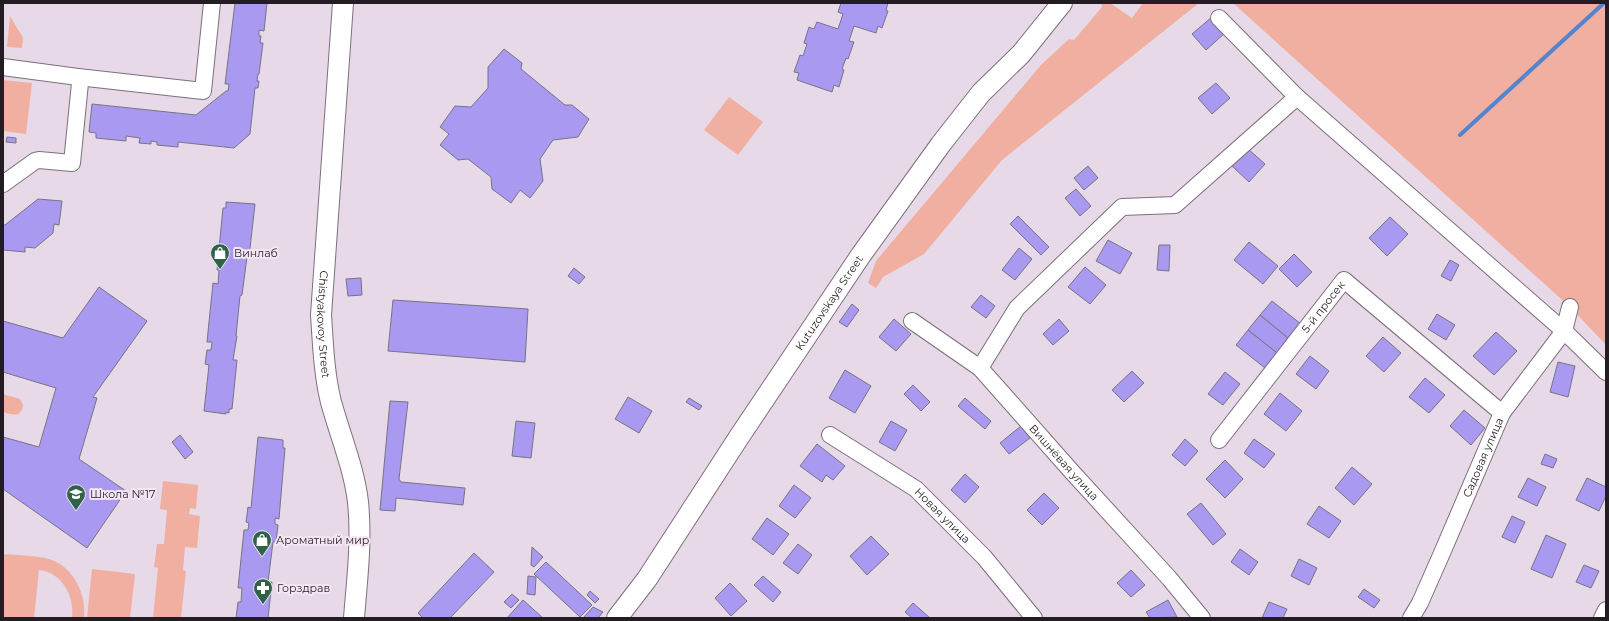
<svg xmlns="http://www.w3.org/2000/svg" width="1609" height="621" viewBox="0 0 1609 621" font-family="Montserrat,sans-serif">
	<style>
		.green { fill: #f1afa2 }
		.lines { fill: none; stroke-linecap: round; stroke-linejoin: round }
		.stream { stroke: #5384cf; stroke-width: 4 }
		.building { fill: #a999f1; stroke: #767485 }
		.minor-casing { stroke: #7d707d; stroke-width: 18 }
		.tertiary-casing { stroke: #7d707d; stroke-width: 22 }
		.minor { stroke: #fff; stroke-width: 16 }
		.tertiary { stroke: #fff; stroke-width: 20 }
		.labels { text-anchor: middle; stroke-width: 4; stroke-linejoin: round; paint-order: stroke }
		.poi-label { font-size: 11px; fill: #231d23; stroke: #f5e6f5; text-anchor: start }
		.street-label { font-size: 11px; fill: #231d23; stroke: #f5e6f5 }
	</style>
	<rect width="100%" height="100%" fill="#e7d9e8"/>
	<g class="green">
		<path d="M 1101,3 L 1110,3 L 1132,18 L 1143,3 L 1199,3 L 1002,160 L 924,254 L 883,277 L 876,288 L 868,283 L 876,261 L 1041,65 L 1069,39 L 1074,40 L 1102,7 Z"/>
		<path d="M 1233,3 L 1606,3 L 1606,345 L 1570,307 Z"/>
		<path d="M 10,16 L 23,38 L 22,48 L 7,47 Z"/>
		<path d="M 3,80 L 32,83 L 26,134 L 3,131 Z"/>
		<path d="M 729,97 L 763,122 L 738,155 L 704,130 Z"/>
		<path d="M 3,394 L 20,399 L 23,405 C 21,418 12,415 3,412 Z"/>
		<path d="M 163,481 L 198,485 L 196,509 L 190,508 L 189,514 L 200,516 L 197,548 L 185,547 L 183,570 L 186,571 L 181,618 L 153,618 L 158,568 L 154,567 L 157,544 L 164,544 L 167,510 L 160,509 Z"/>
		<path d="M 3,554 C 15,555 43,556 52,560 C 74,568 87,596 84,618 L 72,618 C 75,597 62,572 39,570 L 34,618 L 3,618 Z"/>
		<path d="M 92,569 L 135,574 L 130,618 L 87,618 Z"/>
	</g>
	<g class="lines">
		<path class="stream" d="M 1460,135 L 1604,3"/>
	</g>
	<g class="building">
		<path d="M 235,3 L 267,3 L 264,31 L 259,30 L 259,36 L 261,36 L 260,43 L 263,43 L 259,74 L 258,74 L 257,81 L 259,81 L 258,88 L 255,88 L 250,134 L 234,148 L 178,142 L 178,147 L 157,145 L 157,142 L 151,141 L 151,144 L 139,143 L 140,138 L 126,136 L 126,141 L 96,138 L 96,133 L 89,132 L 92,104 L 196,115 L 226,91 L 228,91 L 229,84 L 225,84 Z"/>
		<path d="M 841,3 L 888,3 L 886,10 L 888,11 L 882,28 L 878,26 L 876,33 L 854,26 L 849,41 L 854,42 L 848,59 L 846,58 L 842,69 L 844,70 L 839,87 L 834,85 L 832,92 L 797,80 L 799,73 L 794,72 L 800,55 L 803,56 L 807,44 L 804,43 L 809,27 L 814,29 L 817,22 L 838,29 L 843,14 L 838,12 Z"/>
		<path d="M 1212,17 L 1225,33 L 1206,50 L 1192,34 Z"/>
		<path d="M 504,49 L 522,63 L 521,69 L 565,105 L 572,105 L 589,119 L 578,137 L 553,140 L 540,159 L 543,181 L 530,198 L 520,190 L 511,203 L 492,189 L 491,177 L 468,159 L 458,160 L 440,145 L 449,134 L 440,127 L 455,106 L 471,107 L 488,88 L 488,67 Z"/>
		<path d="M 1216,83 L 1230,98 L 1212,114 L 1198,98 Z"/>
		<path d="M 7,137 L 16,138 L 16,143 L 6,142 Z"/>
		<path d="M 1247,148 L 1265,164 L 1249,182 L 1232,166 Z"/>
		<path d="M 1088,166 L 1098,178 L 1084,190 L 1074,178 Z"/>
		<path d="M 1076,189 L 1091,206 L 1080,216 L 1065,198 Z"/>
		<path d="M 38,199 L 62,201 L 59,225 L 54,224 L 53,233 L 35,248 L 25,247 L 25,252 L 3,250 L 3,225 L 5,225 Z"/>
		<path d="M 226,202 L 255,204 L 249,257 L 247,257 L 242,295 L 240,296 L 236,336 L 237,336 L 233,360 L 237,360 L 232,409 L 229,409 L 229,413 L 226,412 L 226,414 L 204,411 L 209,365 L 205,364 L 207,350 L 211,350 L 212,342 L 207,342 L 210,312 L 213,283 L 218,284 L 219,270 L 217,270 L 223,208 L 226,208 Z"/>
		<path d="M 1018,216 L 1049,247 L 1041,255 L 1010,224 Z"/>
		<path d="M 1390,217 L 1408,234 L 1387,256 L 1369,238 Z"/>
		<path d="M 1108,240 L 1132,253 L 1120,274 L 1096,261 Z"/>
		<path d="M 1249,242 L 1278,266 L 1263,284 L 1234,260 Z"/>
		<path d="M 1159,245 L 1170,245 L 1169,271 L 1157,270 Z"/>
		<path d="M 1019,248 L 1032,259 L 1015,280 L 1002,270 Z"/>
		<path d="M 1294,254 L 1312,272 L 1297,287 L 1279,269 Z"/>
		<path d="M 1450,260 L 1459,265 L 1451,281 L 1441,276 Z"/>
		<path d="M 1085,267 L 1106,285 L 1090,304 L 1068,287 Z"/>
		<path d="M 574,268 L 585,277 L 579,284 L 568,276 Z"/>
		<path d="M 361,278 L 362,295 L 348,296 L 346,279 Z"/>
		<path d="M 99,287 L 147,321 L 93,397 L 97,398 L 79,459 L 126,491 L 87,548 L 3,489 L 3,437 L 39,447 L 56,388 L 3,372 L 3,321 L 63,338 Z"/>
		<path d="M 981,295 L 995,306 L 986,318 L 971,307 Z"/>
		<path d="M 393,300 L 528,309 L 525,362 L 388,351 Z"/>
		<path d="M 1272,301 L 1301,324 L 1289,339 L 1260,315 Z"/>
		<path d="M 852,304 L 859,310 L 847,327 L 839,322 Z"/>
		<path d="M 1437,314 L 1455,325 L 1446,340 L 1428,329 Z"/>
		<path d="M 1260,315 L 1289,339 L 1277,353 L 1248,330 Z"/>
		<path d="M 894,319 L 911,334 L 896,351 L 879,337 Z"/>
		<path d="M 1059,319 L 1069,331 L 1053,345 L 1043,334 Z"/>
		<path d="M 1248,330 L 1277,353 L 1265,368 L 1236,345 Z"/>
		<path d="M 1496,332 L 1517,351 L 1494,375 L 1473,356 Z"/>
		<path d="M 1383,337 L 1401,353 L 1384,372 L 1366,356 Z"/>
		<path d="M 1310,356 L 1329,371 L 1316,389 L 1296,374 Z"/>
		<path d="M 1558,362 L 1575,366 L 1568,397 L 1550,392 Z"/>
		<path d="M 845,370 L 871,386 L 855,413 L 829,398 Z"/>
		<path d="M 1132,371 L 1144,383 L 1124,402 L 1112,390 Z"/>
		<path d="M 1225,372 L 1240,384 L 1223,405 L 1208,394 Z"/>
		<path d="M 1425,378 L 1445,395 L 1429,413 L 1409,397 Z"/>
		<path d="M 913,385 L 930,402 L 921,411 L 904,394 Z"/>
		<path d="M 1280,393 L 1302,411 L 1286,431 L 1264,414 Z"/>
		<path d="M 628,397 L 652,411 L 639,433 L 615,419 Z"/>
		<path d="M 689,398 L 702,406 L 699,410 L 686,402 Z"/>
		<path d="M 965,398 L 991,421 L 985,429 L 958,406 Z"/>
		<path d="M 390,401 L 408,402 L 399,479 L 401,482 L 465,488 L 463,505 L 396,498 L 395,511 L 380,510 Z"/>
		<path d="M 1464,410 L 1485,428 L 1471,445 L 1450,426 Z"/>
		<path d="M 516,421 L 535,423 L 531,458 L 512,456 Z"/>
		<path d="M 891,421 L 907,430 L 895,451 L 879,442 Z"/>
		<path d="M 1021,426 L 1030,438 L 1009,454 L 1000,443 Z"/>
		<path d="M 180,435 L 193,452 L 185,459 L 172,442 Z"/>
		<path d="M 258,437 L 283,440 L 283,448 L 285,448 L 279,519 L 275,518 L 275,524 L 278,525 L 276,542 L 273,542 L 268,582 L 272,582 L 268,618 L 236,618 L 238,602 L 241,602 L 242,588 L 238,588 L 244,530 L 248,530 L 249,523 L 246,522 L 248,507 L 251,508 Z"/>
		<path d="M 1185,439 L 1198,451 L 1185,466 L 1172,455 Z"/>
		<path d="M 1254,439 L 1275,454 L 1264,468 L 1244,453 Z"/>
		<path d="M 817,444 L 845,466 L 833,480 L 826,475 L 822,482 L 800,466 Z"/>
		<path d="M 1545,454 L 1557,459 L 1553,468 L 1541,464 Z"/>
		<path d="M 1225,460 L 1243,479 L 1225,498 L 1206,479 Z"/>
		<path d="M 1352,467 L 1372,484 L 1354,505 L 1335,488 Z"/>
		<path d="M 965,474 L 979,487 L 965,503 L 951,490 Z"/>
		<path d="M 1528,478 L 1546,487 L 1537,506 L 1518,497 Z"/>
		<path d="M 1587,478 L 1606,487 L 1606,496 L 1599,511 L 1576,500 Z"/>
		<path d="M 794,485 L 811,498 L 795,518 L 779,506 Z"/>
		<path d="M 1044,493 L 1059,508 L 1042,525 L 1027,510 Z"/>
		<path d="M 1201,503 L 1226,534 L 1213,545 L 1187,514 Z"/>
		<path d="M 1319,506 L 1341,521 L 1329,538 L 1307,524 Z"/>
		<path d="M 1512,516 L 1525,522 L 1515,543 L 1502,537 Z"/>
		<path d="M 767,518 L 789,534 L 773,555 L 752,539 Z"/>
		<path d="M 1546,535 L 1566,544 L 1552,578 L 1531,569 Z"/>
		<path d="M 871,536 L 889,554 L 867,575 L 850,556 Z"/>
		<path d="M 798,544 L 812,555 L 798,574 L 783,563 Z"/>
		<path d="M 532,547 L 543,557 L 534,567 L 531,565 Z"/>
		<path d="M 1240,549 L 1258,562 L 1249,575 L 1231,562 Z"/>
		<path d="M 474,553 L 494,572 L 450,618 L 423,618 L 418,613 Z"/>
		<path d="M 1299,559 L 1317,568 L 1309,585 L 1291,576 Z"/>
		<path d="M 546,562 L 592,605 L 580,617 L 534,574 Z"/>
		<path d="M 1584,565 L 1599,571 L 1591,588 L 1576,582 Z"/>
		<path d="M 1131,570 L 1145,585 L 1131,597 L 1117,583 Z"/>
		<path d="M 528,576 L 536,577 L 535,595 L 527,594 Z"/>
		<path d="M 763,576 L 781,592 L 773,602 L 754,585 Z"/>
		<path d="M 730,583 L 747,601 L 731,616 L 715,598 Z"/>
		<path d="M 1364,589 L 1380,600 L 1374,608 L 1358,597 Z"/>
		<path d="M 590,591 L 599,599 L 595,603 L 587,595 Z"/>
		<path d="M 512,594 L 519,600 L 511,608 L 504,602 Z"/>
		<path d="M 523,600 L 543,618 L 507,618 Z"/>
		<path d="M 1168,600 L 1177,617 L 1150,618 L 1146,612 Z"/>
		<path d="M 1269,602 L 1287,609 L 1283,618 L 1262,618 Z"/>
		<path d="M 913,603 L 930,618 L 912,618 L 905,612 Z"/>
		<path d="M 593,607 L 603,612 L 598,618 L 583,618 Z"/>
	</g>
	<g class="lines">
		<defs>
			<g id="minor">
				<path d="M 1219,18 L 1297,97 L 1564,331 L 1606,372"/>
				<path d="M 3,67 L 78,77 L 80,83 L 72,163 L 39,160 L 35,161 L 3,184"/>
				<path d="M 78,77 L 203,91 L 212,3"/>
				<path id="s1" d="M 912,321 L 980,368 L 1073,473 L 1169,578 L 1202,618"/>
				<path d="M 980,368 L 1017,308 L 1122,207 L 1175,205 L 1297,97"/>
				<path id="s2" d="M 830,435 L 916,489 L 984,557 L 1034,618"/>
				<path id="s3" d="M 1219,440 L 1344,280 L 1502,413"/>
				<path id="s4" d="M 1411,618 L 1420,603 L 1442,553 L 1502,413 L 1564,331 L 1570,307"/>
				<path d="M 1602,618 L 1606,610"/>
			</g>
			<g id="tertiary">
				<path id="s5" d="M 343,3 L 321,315 C 323,344 324,374 331,402 C 340,435 354,468 358,502 C 362,541 357,580 354,618"/>
				<path id="s6" d="M 617,618 L 647,579 L 739,437 L 861,255 L 941,144 L 981,93 L 1021,54 L 1062,3"/>
			</g>
		</defs>
		<use href="#minor" class="minor-casing"/>
		<use href="#tertiary" class="tertiary-casing"/>
		<use href="#minor" class="minor"/>
		<use href="#tertiary" class="tertiary"/>
	</g>
	<defs>
		<symbol id="shop-pin" viewBox="-11 -11 22 30"><path d="M0 17L-7.5 6A9.5 9.5 0 1 1 7.5 6Z" fill="#2f6348" stroke="#f5e6f5"/><path d="M-5-2.5h2.3a2.7 3.5 0 0 1 5.4 0H5L5.5 6h-11ZM-1.5-2.5h3a1.5 2.3 0 0 0-3 0Z" fill="#fff"/></symbol>
		<symbol id="school-pin" viewBox="-11 -11 22 30"><path d="M0 17L-7.5 6A9.5 9.5 0 1 1 7.5 6Z" fill="#2f6348" stroke="#f5e6f5"/><path d="M0-5L7-2L0 1L-7-2ZM-4 1L0 2.5L4 1V4Q0 6-4 4Z" fill="#fff"/></symbol>
		<symbol id="pharmacy-pin" viewBox="-11 -11 22 30"><path d="M0 17L-7.5 6A9.5 9.5 0 1 1 7.5 6Z" fill="#2f6348" stroke="#f5e6f5"/><path d="M-2-6h4v4h4v4h-4v4h-4v-4h-4v-4h4Z" fill="#fff"/></symbol>
	</defs>
	<g fill-rule="evenodd">
		<use href="#shop-pin" x="209" y="242" width="22" height="30"/>
		<use href="#school-pin" x="65" y="483" width="22" height="30"/>
		<use href="#shop-pin" x="251" y="529" width="22" height="30"/>
		<use href="#pharmacy-pin" x="252" y="577" width="22" height="30"/>
	</g>
	<g class="labels">
		<g class="poi-label">
			<text x="234" y="257">Винлаб</text>
			<text x="90" y="498">Школа №17</text>
			<text x="276" y="544">Ароматный мир</text>
			<text x="277" y="592">Горздрав</text>
		</g>
		<g class="street-label">
			<text dy="4" stroke="none"><textPath href="#s6" startOffset="380">Kutuzovskaya Street</textPath></text>
			<text dy="4" stroke="none"><textPath href="#s3" startOffset="169">5-й просек</textPath></text>
			<text dy="4" stroke="none"><textPath href="#s5" startOffset="322">Chistyakovoy Street</textPath></text>
			<text dy="4" stroke="none"><textPath href="#s4" startOffset="176">Садовая улица</textPath></text>
			<text dy="4" stroke="none"><textPath href="#s1" startOffset="209">Вишнёвая улица</textPath></text>
			<text dy="4" stroke="none"><textPath href="#s2" startOffset="139">Новая улица</textPath></text>
		</g>
	</g>
	<rect width="1609" height="621" fill="none" stroke="#231d23" stroke-width="8"/>
</svg>
